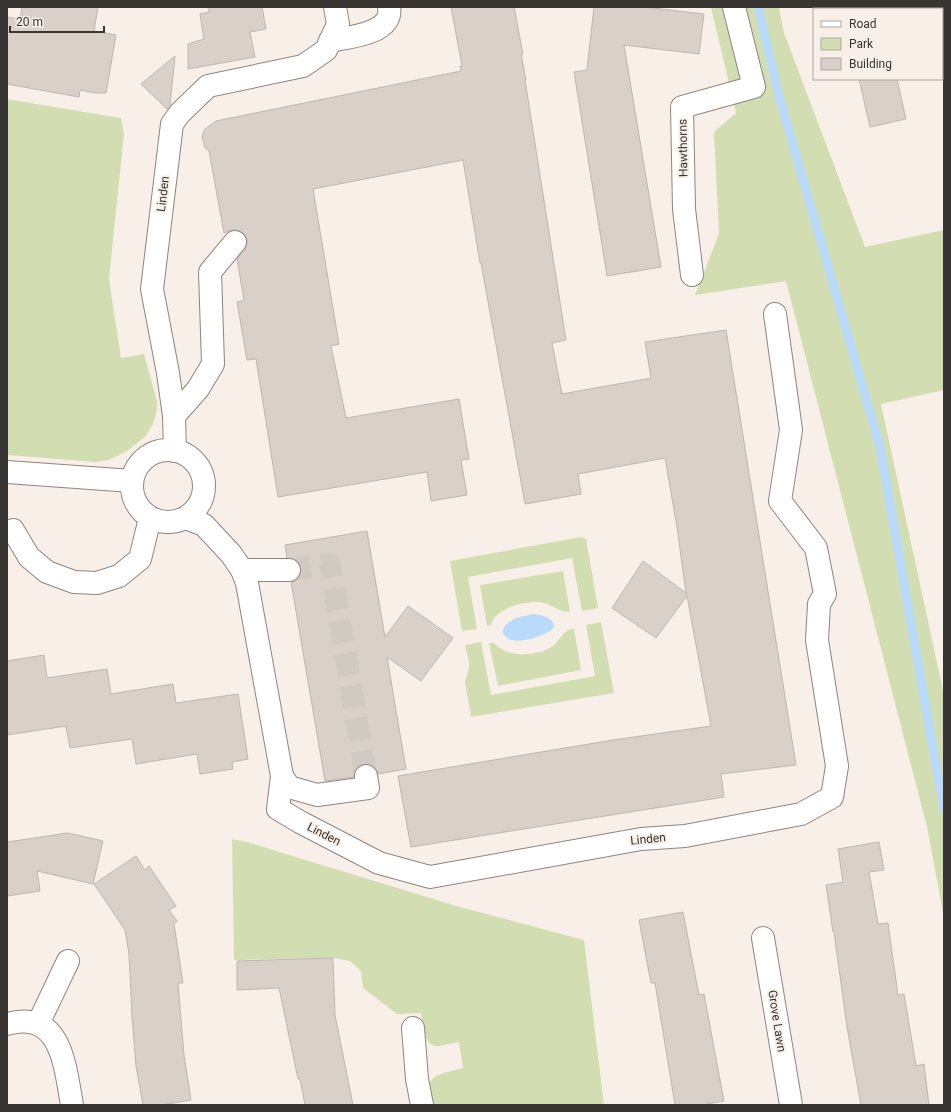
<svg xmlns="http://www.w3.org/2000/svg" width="951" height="1112" viewBox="0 0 951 1112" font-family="Roboto,sans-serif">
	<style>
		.green { fill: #d3ddb2 }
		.water { fill: #b9dafa }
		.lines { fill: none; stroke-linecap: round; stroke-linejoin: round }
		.stream { stroke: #b9dafa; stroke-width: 9 }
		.building { fill: #d9d1c9; stroke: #beb6af }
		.minor-tunnel { stroke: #d1cac3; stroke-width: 22; stroke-dasharray: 22 11; stroke-linecap: butt }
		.minor-casing { stroke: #8d857f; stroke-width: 24 }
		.minor { stroke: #fff; stroke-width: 22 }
		.labels { text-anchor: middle; stroke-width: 4; stroke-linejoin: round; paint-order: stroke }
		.street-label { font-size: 12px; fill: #373431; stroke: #f8f0e8 }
	</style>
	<rect width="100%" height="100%" fill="#f8f0e8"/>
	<g class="green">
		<path d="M 711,7 L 779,7 L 784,33 L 865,247 L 944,230 L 944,390 L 881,404 L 944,695 L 944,918 L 927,827 L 786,281 L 695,295 L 719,234 L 714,132 L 736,113 Z"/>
		<path d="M 7,99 L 121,118 L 124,134 L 109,279 L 121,358 L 144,354 L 157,401 L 157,410 L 153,424 L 145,437 L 127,451 L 109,460 L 96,462 L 7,455 Z"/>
		<path d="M 581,537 L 586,539 L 598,608 L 582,611 L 572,558 L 468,577 L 477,629 L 462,631 L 450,561 Z"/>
		<path d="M 563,571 L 570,612 C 559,612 555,606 544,603 C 529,599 494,608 491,625 L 487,626 L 480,585 Z"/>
		<path d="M 601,622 L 614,693 L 471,717 L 465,682 L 469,668 L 469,662 L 465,645 L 481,642 L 491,695 L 595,676 L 586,625 Z"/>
		<path d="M 574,629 L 581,670 L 498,686 L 489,643 L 494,643 C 507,658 537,657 553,646 C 558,642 563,633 568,630 C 570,629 572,629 574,629 Z"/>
		<path d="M 232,839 L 247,842 L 453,905 L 584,940 L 604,1105 L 433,1105 C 432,1099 430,1092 430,1085 C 429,1074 454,1071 463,1068 L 459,1042 C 452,1043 446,1045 439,1046 C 423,1048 423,1024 421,1013 L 397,1014 L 363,988 L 361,971 L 350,961 L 334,958 L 234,960 Z"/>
	</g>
	<path class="water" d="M 533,614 C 542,615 547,616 553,622 L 554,626 L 552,630 C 542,636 523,643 511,640 C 508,639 505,636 503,634 C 501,620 523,616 533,614 Z"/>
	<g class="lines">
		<path class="stream" d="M 758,7 L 779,96 L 880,447 L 935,760 L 944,808"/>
	</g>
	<g class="building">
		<path d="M 22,7 L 98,7 L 94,31 L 116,35 L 106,93 L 95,93 L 80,90 L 79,97 L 7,84 L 7,17 L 20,19 Z"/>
		<path d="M 209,7 L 262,7 L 266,29 L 250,32 L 255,57 L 188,69 L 188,44 L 204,39 L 200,14 L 209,12 Z"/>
		<path d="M 451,7 L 514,7 L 523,54 L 521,54 L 526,80 L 525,80 L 566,340 L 552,343 L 562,394 L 651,378 L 645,342 L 726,330 L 796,765 L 721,774 L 724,797 L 411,847 L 398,776 L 613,740 L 711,726 L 687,596 L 656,638 L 612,608 L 643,561 L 686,593 L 677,527 L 665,458 L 578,474 L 581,494 L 525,504 L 481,263 L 480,263 L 463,160 L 313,189 L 339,344 L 331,346 L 346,418 L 459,399 L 469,459 L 461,460 L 467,495 L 431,501 L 427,472 L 278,497 L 256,359 L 247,360 L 237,302 L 244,300 L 237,259 L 245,250 L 247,244 L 247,238 L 243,233 L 238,230 L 231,230 L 224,233 L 209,151 L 205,148 L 202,137 L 204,130 L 216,121 L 461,71 L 460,66 L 462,66 Z"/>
		<path d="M 594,7 L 644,7 L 704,14 L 699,54 L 624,45 L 661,267 L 607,276 L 574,72 L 587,70 Z"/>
		<path d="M 175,56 L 170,105 L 167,109 L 141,84 Z"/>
		<path d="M 859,79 L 897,79 L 906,119 L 870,127 Z"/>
		<path d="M 367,531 L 385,637 L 408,606 L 453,638 L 421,681 L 387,657 L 406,769 L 378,774 L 375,768 L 371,764 L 364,764 L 358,767 L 354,771 L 354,777 L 325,781 L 291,582 L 296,581 L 300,577 L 301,570 L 300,564 L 296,559 L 287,558 L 285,545 Z"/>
		<path d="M 44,655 L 47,678 L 107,669 L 111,694 L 173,684 L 176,703 L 238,694 L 248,759 L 232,762 L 233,769 L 200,774 L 197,754 L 136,764 L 132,739 L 70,748 L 66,726 L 7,735 L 7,661 Z"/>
		<path d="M 68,833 L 103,841 L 93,884 L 37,871 L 40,891 L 7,896 L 7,842 Z"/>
		<path d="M 879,842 L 884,870 L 869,872 L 878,924 L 888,923 L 898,995 L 904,994 L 916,1066 L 924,1064 L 929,1105 L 861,1105 L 847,1027 L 834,932 L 833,932 L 826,885 L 843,882 L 838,849 Z"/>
		<path d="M 136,856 L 145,870 L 149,866 L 176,906 L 169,910 L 177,921 L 174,924 L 183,983 L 178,983 L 184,1055 L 191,1100 L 161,1105 L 143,1105 L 136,1066 L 132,1017 L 129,954 L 125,930 L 94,884 Z"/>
		<path d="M 683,912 L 699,995 L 704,994 L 724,1101 L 701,1105 L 675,1105 L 655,983 L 651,983 L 639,920 Z"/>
		<path d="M 333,958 L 335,1015 L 353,1105 L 305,1105 L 300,1079 L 298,1079 L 279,988 L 237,990 L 237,961 Z"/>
	</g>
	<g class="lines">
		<path class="minor-tunnel" d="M 289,570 L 330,564 L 366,776"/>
		<defs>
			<g id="minor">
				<path d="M 330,41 C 349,37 394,34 389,7"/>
				<path d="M 692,275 L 684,209 L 682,107 L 754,87 L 734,7"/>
				<path d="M 174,416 L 198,389 L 213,364 L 210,272 L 235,242"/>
				<circle cx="168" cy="486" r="36"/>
				<path d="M 175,451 L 174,416 L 168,373 L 152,289 L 172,124 L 180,113 L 208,86 L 303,66 L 326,50 L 338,24 L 335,7"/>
				<path d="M 7,472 L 132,481"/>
				<path d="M 186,518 L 204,525 L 231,554 L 242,570 L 247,583 L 282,776 L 278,809 L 300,822 L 379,863 L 430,877 L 641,839 L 685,836 L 801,814 L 832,797 L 837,766 L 817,640 L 819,604 L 825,594 L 816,548 L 780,501 L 791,430 L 775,314"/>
				<path d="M 13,530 L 29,557 L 47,572 L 74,582 L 97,583 L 119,576 L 140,559 L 150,518"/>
				<path d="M 242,570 L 289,570"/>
				<path d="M 282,776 L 289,787 L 317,795 L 368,788 L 366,776"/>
				<path d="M 763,938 L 791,1105"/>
				<path d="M 7,1024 C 62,1009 65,1067 72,1105"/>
				<path d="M 38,1024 L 68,961"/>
				<path d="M 413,1028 L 417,1079 L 422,1105"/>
			</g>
		</defs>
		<use href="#minor" class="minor-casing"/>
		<use href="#minor" class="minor"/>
	</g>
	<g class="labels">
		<g class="street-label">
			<text transform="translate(683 148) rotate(-91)" y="4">Hawthorns</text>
			<text transform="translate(163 194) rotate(-83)" y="4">Linden</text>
			<text transform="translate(324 834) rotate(27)" y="4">Linden</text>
			<text transform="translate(648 839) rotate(-6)" y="4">Linden</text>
			<text transform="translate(777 1021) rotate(81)" y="4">Grove Lawn</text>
		</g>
	</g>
	<rect width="951" height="1112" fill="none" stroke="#373431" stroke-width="16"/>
	<rect x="813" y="8" width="130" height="72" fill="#f8f0e8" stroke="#aba59f"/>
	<rect x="821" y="21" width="20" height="6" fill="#ffffff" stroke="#aba59f"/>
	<text x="849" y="28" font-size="12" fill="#373431">Road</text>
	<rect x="821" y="38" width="20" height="12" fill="#d3ddb2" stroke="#aba59f"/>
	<text x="849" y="48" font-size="12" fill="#373431">Park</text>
	<rect x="821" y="58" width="20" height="12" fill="#d9d1c9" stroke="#aba59f"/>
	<text x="849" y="68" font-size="12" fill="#373431">Building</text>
	<path d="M10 26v6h94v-6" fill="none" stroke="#373431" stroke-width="2"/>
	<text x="16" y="26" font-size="12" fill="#373431" stroke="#f8f0e8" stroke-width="3" paint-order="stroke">20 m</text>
</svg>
